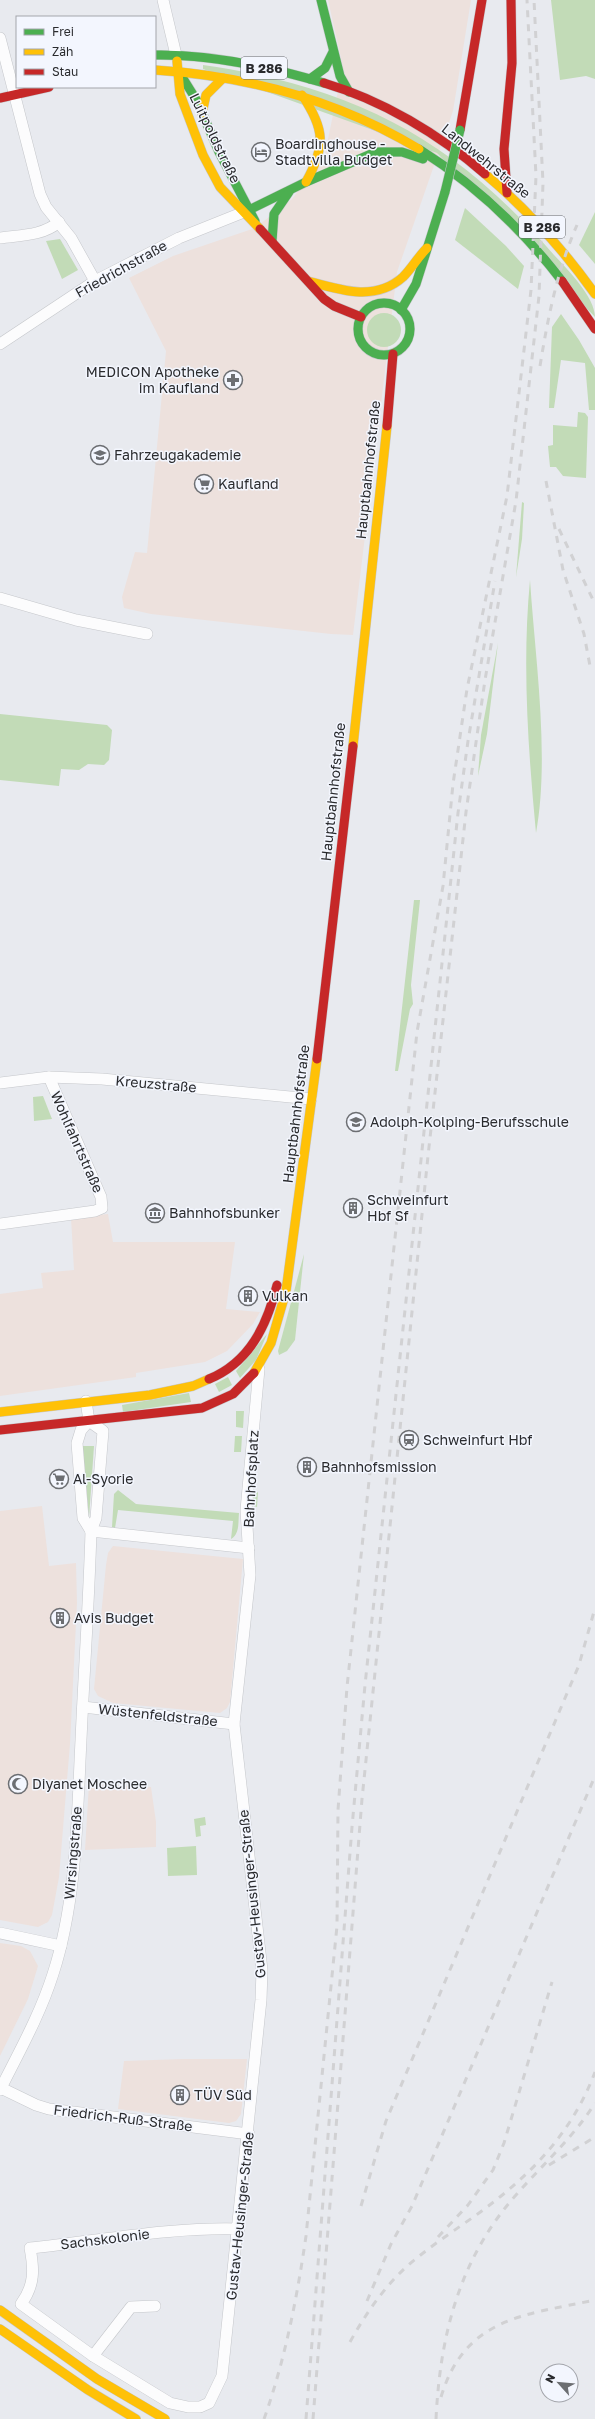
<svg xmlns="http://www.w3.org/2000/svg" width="595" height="2419" viewBox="0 0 595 2419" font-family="'Golos Text',sans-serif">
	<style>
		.commercial { fill: #ede1dd }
		.green { fill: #c2dbb7 }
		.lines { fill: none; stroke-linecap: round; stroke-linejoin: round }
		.street-casing { stroke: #c5c7cb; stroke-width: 12 }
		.fast-casing { stroke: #c5c7cb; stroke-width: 10 }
		.slow-casing { stroke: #c5c7cb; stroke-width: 10 }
		.jam-casing { stroke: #c5c7cb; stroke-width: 10 }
		.street { stroke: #fcfcfd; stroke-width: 11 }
		.fast { stroke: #4caf50; stroke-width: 9 }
		.slow { stroke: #ffc107; stroke-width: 9 }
		.jam { stroke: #c62828; stroke-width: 9 }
		.rail { stroke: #d1d1d3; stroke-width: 3; stroke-dasharray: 7 7; stroke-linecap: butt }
		.fast-bridge-casing { stroke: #c5c7cb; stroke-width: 10; stroke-linecap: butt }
		.fast-bridge { stroke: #4caf50; stroke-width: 9 }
		.labels { text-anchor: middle; stroke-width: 3; stroke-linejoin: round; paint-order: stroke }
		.shield { fill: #f3f6fe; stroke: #66686c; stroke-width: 1 }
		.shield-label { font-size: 13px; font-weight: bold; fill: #2a2b2e }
		.street-label { font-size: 14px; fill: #2a2b2e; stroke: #f3f6fe }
		.poi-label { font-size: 14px; fill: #2a2b2e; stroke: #f3f6fe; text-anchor: start }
	</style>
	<rect width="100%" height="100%" fill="#e8eaef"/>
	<g class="commercial">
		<path d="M 328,0 L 471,0 L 453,111 L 397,272 L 353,635 L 331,634 L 151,614 L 124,608 L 122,597 L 135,552 L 147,553 L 166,351 L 129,278 L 173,256 L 255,228 L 292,199 L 324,158 L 343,67 Z"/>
		<path d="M 108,1214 L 113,1242 L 235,1242 L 226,1309 L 260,1312 L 253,1324 L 227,1351 L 205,1362 L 136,1373 L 136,1377 L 0,1396 L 0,1294 L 43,1288 L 41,1273 L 74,1270 L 71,1218 Z"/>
		<path d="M 42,1506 L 49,1566 L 76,1563 L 77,1603 L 70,1744 L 59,1877 L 52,1915 L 48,1922 L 38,1927 L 0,1920 L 0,1511 Z"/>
		<path d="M 113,1546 L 243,1559 L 230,1702 L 227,1708 L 220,1713 L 113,1703 L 98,1696 L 94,1689 L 106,1565 L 108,1553 Z"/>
		<path d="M 89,1784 L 151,1787 L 156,1822 L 156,1847 L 85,1850 Z"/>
		<path d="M 0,1943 L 21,1946 L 30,1951 L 38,1966 L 28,1999 L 0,2056 Z"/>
		<path d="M 183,2059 L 247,2059 L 241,2114 L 236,2121 L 229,2123 L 118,2109 L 124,2061 Z"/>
	</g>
	<g class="green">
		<path d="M 551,0 L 595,0 L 595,79 L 586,76 L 560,80 Z"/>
		<path d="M 203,65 C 354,87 454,139 554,255 C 567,269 595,297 595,317 L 437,153 L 203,69 Z"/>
		<path d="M 465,208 L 506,246 L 524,266 L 518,289 L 455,240 Z"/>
		<path d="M 595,212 L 595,264 L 579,245 Z"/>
		<path d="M 60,239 L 78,270 L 62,279 L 46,241 Z"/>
		<circle cx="384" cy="330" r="17"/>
		<path d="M 561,314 L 579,340 L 595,368 L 595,410 L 589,410 L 585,363 L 561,360 L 554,408 L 549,408 L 552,327 Z"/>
		<path d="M 578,412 L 585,413 L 588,417 L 586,478 L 563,476 L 556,467 L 550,467 L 548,446 L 553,445 L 553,425 L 577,427 Z"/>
		<path d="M 522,502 L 524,503 L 522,539 L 516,577 Z"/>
		<path d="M 530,580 C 535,658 550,756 536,833 C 528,748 522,664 530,580 Z"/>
		<path d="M 498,643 L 487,734 L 478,776 L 481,735 Z"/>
		<path d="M 0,714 L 107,725 L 112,730 L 109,760 L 104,765 L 88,764 L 79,770 L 61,769 L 59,786 L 0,780 Z"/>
		<path d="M 414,900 L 420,900 L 411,985 L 413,1004 L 410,1009 L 398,1071 L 395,1071 Z"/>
		<path d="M 43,1096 L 52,1119 L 34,1121 L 33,1097 Z"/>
		<path d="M 304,1254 L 295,1340 L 287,1351 L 279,1355 L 278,1351 Z"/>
		<path d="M 267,1334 L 256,1360 L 240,1378 L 236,1371 Z"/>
		<path d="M 228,1377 L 232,1385 L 219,1392 L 215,1384 Z"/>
		<path d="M 189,1393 L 191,1402 L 123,1412 L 122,1405 Z"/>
		<path d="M 236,1411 L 244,1411 L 243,1428 L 236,1427 Z"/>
		<path d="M 235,1436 L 242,1436 L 241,1452 L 234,1452 Z"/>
		<path d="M 83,1446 L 94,1446 L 89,1518 L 83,1453 Z"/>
		<path d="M 118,1490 L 136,1504 L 239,1513 C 238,1522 240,1534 231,1539 L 233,1521 L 118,1510 L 115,1528 L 112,1527 L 114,1494 Z"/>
		<path d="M 258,1492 L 257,1507 L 251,1505 L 250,1497 Z"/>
		<path d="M 205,1817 L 206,1825 L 200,1826 L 201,1836 L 196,1837 L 194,1819 Z"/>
		<path d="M 196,1846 L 197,1875 L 168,1876 L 167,1848 Z"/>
	</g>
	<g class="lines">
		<defs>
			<g id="street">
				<path d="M 163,0 L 176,55"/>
				<path d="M 0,38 L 40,194 L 46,207 L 71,238 L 95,281"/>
				<path d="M 0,238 C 21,235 42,236 59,222"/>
				<path d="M 0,344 L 95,281 L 179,238 L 249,210"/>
				<path d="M 0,598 L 76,620 L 147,634"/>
				<path d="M 0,1083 L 49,1077 L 102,1079 L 311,1099"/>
				<path d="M 0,1224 L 95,1211 L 102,1208 L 101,1197 L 49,1077"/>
				<path d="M 89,1421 L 81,1430 L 77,1443 L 83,1518 L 91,1531"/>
				<path d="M 91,1531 L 249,1548"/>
				<path d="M 83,1707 L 234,1724"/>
				<path d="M 0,1933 L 61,1946"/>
				<path d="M 1,2088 L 36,2105 L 49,2109 L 249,2134"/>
				<path d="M 0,2090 C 19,2052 40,2015 53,1974 C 77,1900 77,1818 81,1740 C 84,1671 89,1601 91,1531 L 96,1518 L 103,1431 L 89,1421 L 86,1401"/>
				<path d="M 239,2229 C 168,2227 100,2241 30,2248 C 34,2269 35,2285 21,2304 L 93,2356 L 170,2403 L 188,2407 L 200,2407 L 209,2403 L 222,2376 L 261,2000 L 262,1970 L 234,1724 L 250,1575 L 246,1510 L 259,1369"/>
				<path d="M 93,2356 L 131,2307 L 155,2306"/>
			</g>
			<g id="fast">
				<path d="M 321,0 L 340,76 L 349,92"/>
				<path d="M 155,55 C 211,54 270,67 324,83"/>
				<path d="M 179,72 L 197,101 L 219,152 L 255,221"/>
				<path d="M 310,79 L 325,68 L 333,52"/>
				<path d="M 419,149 C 473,183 523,230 562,281"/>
				<path d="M 251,209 L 306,182 L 376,152 L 402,152 L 423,159"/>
				<path d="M 272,241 L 274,214 L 289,192"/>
				<circle cx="384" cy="329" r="26"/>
				<path d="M 401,310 L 416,284 L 445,192"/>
			</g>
			<g id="slow">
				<path d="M 177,61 L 180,94 L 203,155 L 220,187 L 260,229"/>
				<path d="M 155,70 C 248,76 339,101 419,149"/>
				<path d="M 302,95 C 325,129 326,146 306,182"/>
				<path d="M 202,113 L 206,95 L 223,78"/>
				<path d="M 485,174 C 528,210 563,249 595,294"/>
				<path d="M 308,281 C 340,290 375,302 403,277 C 412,268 418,257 427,248"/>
				<path d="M 353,746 L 387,426"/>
				<path d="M 254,1373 L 271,1343 L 286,1291 L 317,1059"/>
				<path d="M 0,1412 L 150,1395 L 193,1386 L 209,1379"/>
				<path d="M 0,2310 L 97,2379 L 165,2419"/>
				<path d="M 0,2329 L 88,2390 L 136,2419"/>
			</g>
			<g id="jam">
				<path d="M 324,83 C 382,100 439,134 485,174"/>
				<path d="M 0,98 L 49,87"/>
				<path d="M 460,130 L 482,0"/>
				<path d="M 507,193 L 504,149 L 512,63 L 511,0"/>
				<path d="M 260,229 L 324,299 L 334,306 L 361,317"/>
				<path d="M 562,281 L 595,329"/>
				<path d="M 387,426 L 393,354"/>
				<path d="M 317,1059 L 353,746"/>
				<path d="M 209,1379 C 250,1362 267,1325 277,1285"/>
				<path d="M 0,1430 L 202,1408 L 233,1394 L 254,1373"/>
			</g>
		</defs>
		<use href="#street" class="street-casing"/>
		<use href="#fast" class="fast-casing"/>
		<use href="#slow" class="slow-casing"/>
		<use href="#jam" class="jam-casing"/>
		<use href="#street" class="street"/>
		<use href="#fast" class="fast"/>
		<use href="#slow" class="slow"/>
		<use href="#jam" class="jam"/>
		<g class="rail">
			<path d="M 540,366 C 548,317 557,271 577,225"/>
			<path d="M 546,481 L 563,570 L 584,634 L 590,666"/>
			<path d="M 559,529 L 595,604"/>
			<path d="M 549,2165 L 595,2137"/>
			<path d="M 361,2206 L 386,2121 L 579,1665 L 595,1608"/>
			<path d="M 438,2237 L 468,2205 L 493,2170 L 504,2143 L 552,1982"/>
			<path d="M 367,2301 L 391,2244 L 412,2206 L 595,1776"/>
			<path d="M 350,2342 C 365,2315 382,2290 404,2269 C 427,2248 454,2231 479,2213 C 531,2175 572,2133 595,2072"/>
			<path d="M 441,2397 C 465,2317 525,2315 595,2300"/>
			<path d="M 264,2419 C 285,2360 297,2298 306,2236 L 337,1926 L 338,1810 L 347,1687 L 417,1032 L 443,886 L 453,784 L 467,689 L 507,496 L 531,290 L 536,176 L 527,0"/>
			<path d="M 306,2419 L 352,1827 L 365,1685 L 458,813 L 468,741 L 495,581"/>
			<path d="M 313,2419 L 362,1799 L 428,1156 L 466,812 L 485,680 L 516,501 L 539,296 L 543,183 L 534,0"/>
			<path d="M 436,2419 C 440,2336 459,2259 516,2195 C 543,2164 573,2138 595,2103"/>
		</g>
		<defs>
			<path id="fast-bridge" d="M 445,192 L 460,130"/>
		</defs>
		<use href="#fast-bridge" class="fast-bridge-casing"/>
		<use href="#fast-bridge" class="fast-bridge"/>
	</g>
	<defs>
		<symbol id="hotel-ring" viewBox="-11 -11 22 22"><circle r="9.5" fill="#f3f6fe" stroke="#6c6e72" stroke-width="1.5"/><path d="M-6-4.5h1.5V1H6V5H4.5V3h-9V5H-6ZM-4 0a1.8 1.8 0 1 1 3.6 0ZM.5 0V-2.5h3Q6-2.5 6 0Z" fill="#6c6e72"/></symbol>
		<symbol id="pharmacy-ring" viewBox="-11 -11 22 22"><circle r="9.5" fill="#f3f6fe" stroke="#6c6e72" stroke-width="1.5"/><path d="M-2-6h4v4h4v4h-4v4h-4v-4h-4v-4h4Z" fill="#6c6e72"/></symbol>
		<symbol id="university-ring" viewBox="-11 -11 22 22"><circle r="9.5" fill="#f3f6fe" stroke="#6c6e72" stroke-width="1.5"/><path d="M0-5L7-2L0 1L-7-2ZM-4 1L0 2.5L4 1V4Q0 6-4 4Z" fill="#6c6e72"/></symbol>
		<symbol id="supermarket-ring" viewBox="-11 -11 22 22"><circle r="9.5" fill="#f3f6fe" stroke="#6c6e72" stroke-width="1.5"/><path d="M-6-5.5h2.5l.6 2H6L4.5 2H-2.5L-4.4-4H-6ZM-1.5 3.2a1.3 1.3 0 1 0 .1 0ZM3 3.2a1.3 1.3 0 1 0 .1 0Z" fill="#6c6e72"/></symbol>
		<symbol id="school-ring" viewBox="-11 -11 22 22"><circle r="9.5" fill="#f3f6fe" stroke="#6c6e72" stroke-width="1.5"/><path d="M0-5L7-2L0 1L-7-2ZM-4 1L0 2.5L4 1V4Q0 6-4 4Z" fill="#6c6e72"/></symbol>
		<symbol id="building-ring" viewBox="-11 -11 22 22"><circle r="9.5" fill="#f3f6fe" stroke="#6c6e72" stroke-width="1.5"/><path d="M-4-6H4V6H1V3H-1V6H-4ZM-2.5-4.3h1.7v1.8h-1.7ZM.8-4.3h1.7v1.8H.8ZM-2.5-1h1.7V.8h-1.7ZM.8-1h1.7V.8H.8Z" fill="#6c6e72"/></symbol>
		<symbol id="museum-ring" viewBox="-11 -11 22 22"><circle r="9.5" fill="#f3f6fe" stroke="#6c6e72" stroke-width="1.5"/><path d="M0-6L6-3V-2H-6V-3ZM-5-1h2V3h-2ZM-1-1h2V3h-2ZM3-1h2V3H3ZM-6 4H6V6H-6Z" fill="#6c6e72"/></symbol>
		<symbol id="station-ring" viewBox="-11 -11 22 22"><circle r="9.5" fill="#f3f6fe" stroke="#6c6e72" stroke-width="1.5"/><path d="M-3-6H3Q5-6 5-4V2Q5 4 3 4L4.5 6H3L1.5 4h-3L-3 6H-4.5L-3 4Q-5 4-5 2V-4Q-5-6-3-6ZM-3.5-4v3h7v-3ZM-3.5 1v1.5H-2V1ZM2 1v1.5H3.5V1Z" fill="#6c6e72"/></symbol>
		<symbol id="mosque-ring" viewBox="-11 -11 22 22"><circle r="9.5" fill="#f3f6fe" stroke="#6c6e72" stroke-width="1.5"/><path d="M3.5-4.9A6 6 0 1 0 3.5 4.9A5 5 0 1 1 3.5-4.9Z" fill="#6c6e72"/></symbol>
	</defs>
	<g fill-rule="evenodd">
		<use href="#hotel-ring" x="250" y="141" width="22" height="22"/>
		<use href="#pharmacy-ring" x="222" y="369" width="22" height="22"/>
		<use href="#university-ring" x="89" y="444" width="22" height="22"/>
		<use href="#supermarket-ring" x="193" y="473" width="22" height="22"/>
		<use href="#school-ring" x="345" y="1111" width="22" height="22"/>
		<use href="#building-ring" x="342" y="1197" width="22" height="22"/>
		<use href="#museum-ring" x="144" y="1202" width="22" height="22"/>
		<use href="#building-ring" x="237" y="1285" width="22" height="22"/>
		<use href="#station-ring" x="398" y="1429" width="22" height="22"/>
		<use href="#building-ring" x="296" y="1456" width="22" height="22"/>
		<use href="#supermarket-ring" x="48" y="1468" width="22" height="22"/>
		<use href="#building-ring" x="49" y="1607" width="22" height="22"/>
		<use href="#mosque-ring" x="7" y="1773" width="22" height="22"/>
		<use href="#building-ring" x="169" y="2084" width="22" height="22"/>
	</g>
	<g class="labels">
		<g class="shield">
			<rect x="241" y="57" width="46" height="22" rx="3"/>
			<rect x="519" y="216" width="46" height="22" rx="3"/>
		</g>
		<g class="shield-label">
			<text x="264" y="73">B 286</text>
			<text x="542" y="232">B 286</text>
		</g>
		<g class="street-label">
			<text transform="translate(215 138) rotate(64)" y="5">Luitpoldstraße</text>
			<text transform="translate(486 161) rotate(39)" y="5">Landwehrstraße</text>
			<text transform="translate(121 269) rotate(-29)" y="5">Friedrichstraße</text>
			<text transform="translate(368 470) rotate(-84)" y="5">Hauptbahnhofstraße</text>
			<text transform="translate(333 792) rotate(-84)" y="5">Hauptbahnhofstraße</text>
			<text transform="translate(156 1084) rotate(5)" y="5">Kreuzstraße</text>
			<text transform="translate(296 1114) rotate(-83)" y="5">Hauptbahnhofstraße</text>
			<text transform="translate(77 1142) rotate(66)" y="5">Wohlfahrtstraße</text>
			<text transform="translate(251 1479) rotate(-87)" y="5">Bahnhofsplatz</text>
			<text transform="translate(158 1715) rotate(6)" y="5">Wüstenfeldstraße</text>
			<text transform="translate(73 1853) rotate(-85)" y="5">Wirsingstraße</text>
			<text transform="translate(252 1894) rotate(-96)" y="5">Gustav-Heusinger-Straße</text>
			<text transform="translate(123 2118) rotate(7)" y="5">Friedrich-Ruß-Straße</text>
			<text transform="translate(240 2216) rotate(-84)" y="5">Gustav-Heusinger-Straße</text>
			<text transform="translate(105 2239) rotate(-7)" y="5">Sachskolonie</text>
		</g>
		<g class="poi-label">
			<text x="275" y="149">Boardinghouse -<tspan x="275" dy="16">Stadtvilla Budget</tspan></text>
			<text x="219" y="377" text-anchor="end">MEDICON Apotheke<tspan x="219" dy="16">im Kaufland</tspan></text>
			<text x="114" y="460">Fahrzeugakademie</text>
			<text x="218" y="489">Kaufland</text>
			<text x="370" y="1127">Adolph-Kolping-Berufsschule</text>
			<text x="367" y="1205">Schweinfurt<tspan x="367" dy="16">Hbf Sf</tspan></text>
			<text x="169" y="1218">Bahnhofsbunker</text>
			<text x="262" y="1301">Vulkan</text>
			<text x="423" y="1445">Schweinfurt Hbf</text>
			<text x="321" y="1472">Bahnhofsmission</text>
			<text x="73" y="1484">Al-Syorie</text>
			<text x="74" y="1623">Avis Budget</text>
			<text x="32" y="1789">Diyanet Moschee</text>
			<text x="194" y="2100">TÜV Süd</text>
		</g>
	</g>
	<rect x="16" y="16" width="140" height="72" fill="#f3f6fe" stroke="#a3a5ab"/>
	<rect x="24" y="29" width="20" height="6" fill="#4caf50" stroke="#a3a5ab"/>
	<text x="52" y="36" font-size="12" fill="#2a2b2e">Frei</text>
	<rect x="24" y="49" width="20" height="6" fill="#ffc107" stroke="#a3a5ab"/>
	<text x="52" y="56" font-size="12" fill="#2a2b2e">Zäh</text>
	<rect x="24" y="69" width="20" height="6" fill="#c62828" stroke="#a3a5ab"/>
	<text x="52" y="76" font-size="12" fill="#2a2b2e">Stau</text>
	<g transform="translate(559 2383) rotate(297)"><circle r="19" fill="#f3f6fe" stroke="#a3a5ab"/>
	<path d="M0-3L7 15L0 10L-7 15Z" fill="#6c6e72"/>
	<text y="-6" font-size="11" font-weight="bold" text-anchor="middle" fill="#2a2b2e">N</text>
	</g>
</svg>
